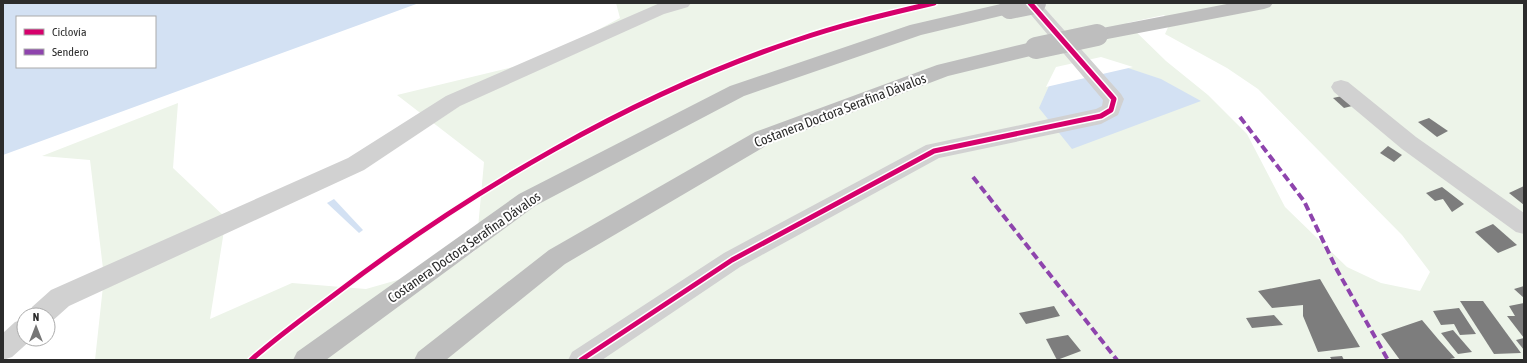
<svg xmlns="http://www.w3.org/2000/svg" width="1527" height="363" viewBox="0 0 1527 363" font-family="'Asap Condensed',sans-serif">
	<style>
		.green { fill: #edf4e9; fill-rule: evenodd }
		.water { fill: #d3e1f3; fill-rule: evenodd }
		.pier { fill: #fff }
		.building { fill: #7d7d7d }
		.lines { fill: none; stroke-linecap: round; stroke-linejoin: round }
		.street { fill: #d1d1d1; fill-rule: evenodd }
		.highway { fill: #bebebe; fill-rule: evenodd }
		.highway-bridge { stroke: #bebebe; stroke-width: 22 }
		.quiet { stroke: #8e44ad; stroke-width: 4; stroke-dasharray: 8 4; stroke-linecap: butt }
		.cycleway-casing { stroke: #fff; stroke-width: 8 }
		.cycleway { stroke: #d6006c; stroke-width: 5 }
		.labels { text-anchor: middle; stroke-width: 4; stroke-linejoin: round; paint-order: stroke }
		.street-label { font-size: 14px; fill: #2c2c2c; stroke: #fff }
	</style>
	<rect width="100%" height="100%" fill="#fff"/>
	<path class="green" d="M 616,3 L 1524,3 L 1524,360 L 95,360 L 104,277 L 90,160 L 42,156 L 178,103 L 173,168 L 226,218 L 210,319 L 292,283 L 366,289 L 457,263 L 476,250 L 484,162 L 397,95 L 542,60 L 620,18 ZM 1164,15 L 1170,23 L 1165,34 L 1227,68 L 1258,89 L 1402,235 L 1430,272 L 1420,291 L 1381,283 L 1347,267 L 1285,207 L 1247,134 L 1208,95 L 1166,61 L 1127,23 Z"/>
	<g class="water">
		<path d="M 3,3 L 419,3 L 3,155 ZM 17,17 L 155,17 L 155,67 L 17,67 Z"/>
		<path d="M 1101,59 L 1161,79 L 1201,101 L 1072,149 L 1039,108 L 1057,68 Z"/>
		<path d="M 334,199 L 363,230 L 359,233 L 327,203 Z"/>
	</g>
	<path class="pier" d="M 1101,57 L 1133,67 L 1046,87 L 1056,67 Z"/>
	<g class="building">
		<path d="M 1342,96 L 1352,106 L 1344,108 L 1333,98 Z"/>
		<path d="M 1429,118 L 1448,131 L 1437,137 L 1418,122 Z"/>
		<path d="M 1388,146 L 1402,155 L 1394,162 L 1380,153 Z"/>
		<path d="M 1524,186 L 1524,205 L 1509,193 Z"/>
		<path d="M 1442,187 L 1464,204 L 1452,212 L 1443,199 L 1435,201 L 1426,193 Z"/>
		<path d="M 1493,224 L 1517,245 L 1498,253 L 1475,232 Z"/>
		<path d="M 1320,279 L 1360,347 L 1318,352 L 1303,316 L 1303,305 L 1272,308 L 1258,291 Z"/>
		<path d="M 1524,286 L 1524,298 L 1514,289 Z"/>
		<path d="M 1460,301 L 1483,301 L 1521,353 L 1494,354 Z"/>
		<path d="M 1524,303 L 1524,338 L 1507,316 L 1515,316 L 1509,306 Z"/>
		<path d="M 1054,306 L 1060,316 L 1026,324 L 1019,313 Z"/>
		<path d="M 1459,308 L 1476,334 L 1460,335 L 1454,324 L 1441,325 L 1433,311 Z"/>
		<path d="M 1274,315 L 1283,325 L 1252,328 L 1246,318 Z"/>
		<path d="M 1422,320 L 1438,339 L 1455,358 L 1445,360 L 1400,360 L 1381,334 Z"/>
		<path d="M 1453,330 L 1472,352 L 1458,354 L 1441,333 Z"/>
		<path d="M 1068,335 L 1081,351 L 1057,360 L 1046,339 Z"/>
		<path d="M 1524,338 L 1524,350 L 1516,340 Z"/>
		<path d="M 1342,356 L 1344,360 L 1332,360 L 1330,357 Z"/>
	</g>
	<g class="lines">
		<g class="street">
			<path d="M 660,3 L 691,3 L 688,7 L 664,14 L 460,106 L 364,170 L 69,306 L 50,323 L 48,323 L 48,315 L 29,315 L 32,307 L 51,290 L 348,158 L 446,96 Z"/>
			<path d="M 1021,3 L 1040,3 L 1121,94 L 1124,99 L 1118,115 L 1101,124 L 939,158 L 740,267 L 602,360 L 568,360 L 572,352 L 724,253 L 926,145 L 1096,109 L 1102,106 L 1103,100 Z"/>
			<path d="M 1341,80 L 1348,82 L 1416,137 L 1524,213 L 1524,234 L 1516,232 L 1402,149 L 1334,92 L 1331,87 L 1334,82 Z"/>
			<path d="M 24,319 L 24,339 L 32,339 L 12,357 L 3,360 L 3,333 L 15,322 Z"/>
		</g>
		<g class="highway">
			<path d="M 1005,3 L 1017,4 L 1019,8 L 1017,12 L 921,35 L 744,96 L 535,206 L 326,360 L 293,360 L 297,352 L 519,194 L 730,86 L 910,25 Z"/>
			<path d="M 1232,3 L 1273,3 L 1270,7 L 1264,9 L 1097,41 L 1090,40 L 1087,35 L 1090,30 L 1097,29 Z"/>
			<path d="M 1036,41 L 1043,43 L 1046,48 L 1043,53 L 948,76 L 769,144 L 565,264 L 446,360 L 414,360 L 418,352 L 549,250 L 755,132 L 937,65 Z"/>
		</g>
		<g class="highway-bridge">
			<path d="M 1010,8 L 1035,3"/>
			<path d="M 1036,48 L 1097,35"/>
		</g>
		<g class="quiet">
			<path d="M 1240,117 L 1304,201 L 1337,270 L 1388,360"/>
			<path d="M 973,177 L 1117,360"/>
		</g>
		<defs>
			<g id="cycleway">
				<path d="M 251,360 C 277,337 306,316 334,295 C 468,192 633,95 794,41 C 840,25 887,14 934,3"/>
				<path d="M 581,360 L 732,260 L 934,151 L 1101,116 L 1111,110 L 1114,99 L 1030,3"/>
			</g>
		</defs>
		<use href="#cycleway" class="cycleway-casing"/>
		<use href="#cycleway" class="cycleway"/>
	</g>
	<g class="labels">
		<g class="street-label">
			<text transform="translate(840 110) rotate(-21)" y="5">Costanera Doctora Serafina Dávalos</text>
			<text transform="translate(464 247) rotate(-35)" y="5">Costanera Doctora Serafina Dávalos</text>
		</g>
	</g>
	<rect width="1527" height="363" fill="none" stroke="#2c2c2c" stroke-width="8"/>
	<rect x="16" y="16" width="140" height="52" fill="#ffffff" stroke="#ababab"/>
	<rect x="24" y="29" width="20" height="6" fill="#d6006c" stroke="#ababab"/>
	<text x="52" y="36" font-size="12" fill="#2c2c2c">Ciclovía</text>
	<rect x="24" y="49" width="20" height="6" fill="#8e44ad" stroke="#ababab"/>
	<text x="52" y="56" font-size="12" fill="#2c2c2c">Sendero</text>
	<g transform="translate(36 327)"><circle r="19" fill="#ffffff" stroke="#ababab"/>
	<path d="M0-3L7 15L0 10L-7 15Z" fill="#767676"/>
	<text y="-6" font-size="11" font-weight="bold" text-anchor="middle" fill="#2c2c2c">N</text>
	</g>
</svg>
